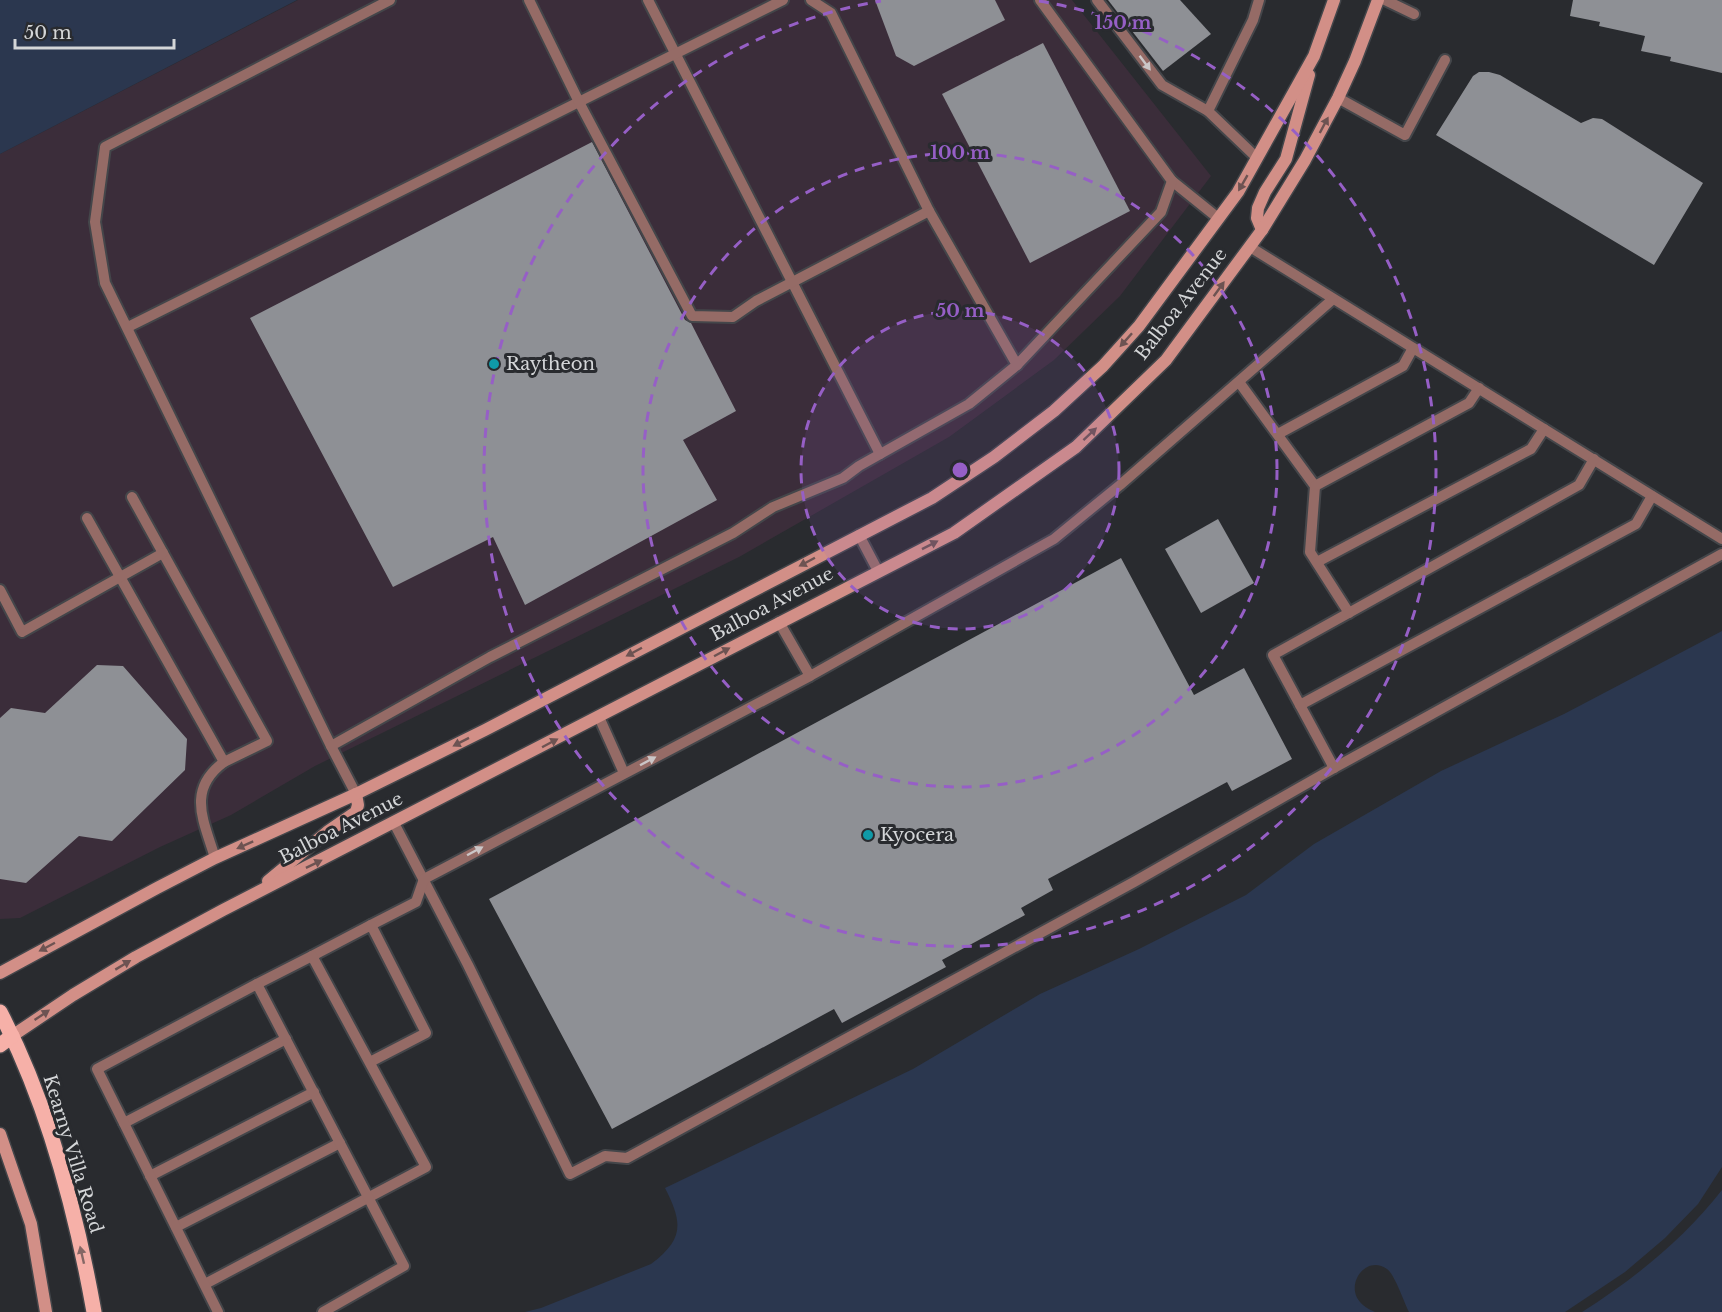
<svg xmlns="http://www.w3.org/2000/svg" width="1722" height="1312" viewBox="0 0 1722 1312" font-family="'Libre Baskerville',serif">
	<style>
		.commercial { fill: #3b2d3a }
		.green { fill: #2b374f }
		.building { fill: #8e9095 }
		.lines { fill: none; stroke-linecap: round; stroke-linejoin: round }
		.service-casing { stroke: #44464a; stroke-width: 14 }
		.secondary-casing { stroke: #44464a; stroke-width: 15 }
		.primary-casing { stroke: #44464a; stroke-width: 18 }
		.service { stroke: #956b66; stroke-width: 10 }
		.secondary { stroke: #d28f87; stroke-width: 12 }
		.primary { stroke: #f6b0a8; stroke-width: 15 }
		.oneway { fill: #cbc6c7 }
		.oneway2 { fill: #6d5352 }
		.oneway3 { fill: #856765 }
		.ring { fill: none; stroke: #965fc6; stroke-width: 3; stroke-dasharray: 10 8 }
		.culture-dot { fill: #0f9aa8; stroke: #292b2f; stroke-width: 2 }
		.labels { text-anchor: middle; stroke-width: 6; stroke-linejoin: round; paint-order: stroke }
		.street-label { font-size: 18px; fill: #d4d6d8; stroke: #292b2f }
		.poi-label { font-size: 18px; fill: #d4d6d8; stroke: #292b2f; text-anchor: start }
		.centre { fill: #965fc6; stroke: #292b2f; stroke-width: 3 }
		.ring-label { font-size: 18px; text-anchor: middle; font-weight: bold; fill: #965fc6; stroke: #292b2f; stroke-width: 6; stroke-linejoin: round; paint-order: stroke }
	</style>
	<rect width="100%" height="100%" fill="#292b2f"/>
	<path class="commercial" d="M 298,0 L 1072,0 L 1211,176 L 1120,296 L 1054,360 L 949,437 L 739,557 L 315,766 L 231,815 L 160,847 L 20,918 L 0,919 L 0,154 Z"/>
	<g class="green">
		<path d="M 0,0 L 297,0 L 0,154 Z"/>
		<path d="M 1722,631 L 1722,1167 L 1698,1204 L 1665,1238 L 1625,1272 L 1565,1312 L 1409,1312 C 1404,1302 1395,1275 1387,1269 C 1365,1253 1342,1288 1363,1305 C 1366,1308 1371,1310 1375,1312 L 525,1312 L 541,1308 L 651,1264 C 684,1239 683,1223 665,1188 L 913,1069 L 1040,994 L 1139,949 L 1246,895 L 1314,844 L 1441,771 L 1564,714 Z"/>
		<path d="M 1722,1190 L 1722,1312 L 1582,1312 C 1634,1279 1684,1239 1722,1190 Z"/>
	</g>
	<g class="building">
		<path d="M 875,0 L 995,0 L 1005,20 L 914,66 L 896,56 Z"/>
		<path d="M 1108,0 L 1180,0 L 1211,34 L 1163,71 Z"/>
		<path d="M 1573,0 L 1722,0 L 1722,73 L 1670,61 L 1671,57 L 1641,51 L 1645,36 L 1599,26 L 1600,22 L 1570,16 Z"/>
		<path d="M 1043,43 L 1130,211 L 1030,263 L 942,94 Z"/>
		<path d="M 1479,72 L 1489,72 L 1500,75 L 1581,123 L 1593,118 L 1602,119 L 1703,183 L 1654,265 L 1436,135 L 1473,76 Z"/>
		<path d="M 592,142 L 685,320 L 691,323 L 736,411 L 683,440 L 717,500 L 525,605 L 493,537 L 393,587 L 250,318 Z"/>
		<path d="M 1218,519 L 1254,583 L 1201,613 L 1165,549 Z"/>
		<path d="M 1121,558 L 1194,695 L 1244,668 L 1292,759 L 1232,791 L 1227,782 L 1048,879 L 1053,890 L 1021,908 L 1025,915 L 942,960 L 946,967 L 842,1023 L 834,1009 L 612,1129 L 489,899 Z"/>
		<path d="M 97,665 L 123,666 L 187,739 L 185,770 L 112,841 L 79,836 L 26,883 L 0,879 L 0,718 L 11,708 L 45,713 Z"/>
	</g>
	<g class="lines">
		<defs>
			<g id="service">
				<path d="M 648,0 L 880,454"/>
				<path d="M 811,0 L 831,13 L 929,211"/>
				<path d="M 1097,0 L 1162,85 L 1208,111"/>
				<path d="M 1385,0 L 1414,14"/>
				<path d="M 1338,98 L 1405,135 L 1445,60"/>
				<path d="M 1257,158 L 1208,111 L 1253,20 L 1259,0"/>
				<path d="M 1172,181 L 1218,218"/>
				<path d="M 1250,247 L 1722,539"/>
				<path d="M 128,327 L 783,0"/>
				<path d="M 1017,365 L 1161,212 L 1172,181 L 1040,0"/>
				<path d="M 1239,382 L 1315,486 L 1310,552 L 1349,613"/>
				<path d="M 1278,434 L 1403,366 L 1413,348"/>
				<path d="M 1315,486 L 1469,403 L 1479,388"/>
				<path d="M 132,497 L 267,741 L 224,762"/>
				<path d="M 87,518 L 224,762 C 186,790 204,821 215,858"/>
				<path d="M 859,535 L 878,571"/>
				<path d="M 1317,562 L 1531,449 L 1544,429"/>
				<path d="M 0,590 L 22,632 L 163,553"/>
				<path d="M 779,622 L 810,676"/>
				<path d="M 1300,705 L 1636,524 L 1652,496"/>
				<path d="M 599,717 L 624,773"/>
				<path d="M 331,746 L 105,283 L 95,222 L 105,147 L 390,0"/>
				<path d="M 1334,768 L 1273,655 L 1579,485 L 1594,459"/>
				<path d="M 356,794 L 331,746 L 490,657 L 733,533 L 773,507 L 843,478 L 859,466 L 969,404 L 1017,365 L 929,211 L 756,301 L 733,317 L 692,316 L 579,102 L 529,0"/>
				<path d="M 394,823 L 468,965 L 570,1174 L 605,1156 L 627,1158 L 1134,882 L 1334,768 L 1722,554"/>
				<path d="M 371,925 L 416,902 L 424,879 L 810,676 L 1054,539 L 1120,485 L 1333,299"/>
				<path d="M 312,956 L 371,925 L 426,1033 L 370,1062"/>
				<path d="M 124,1123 L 286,1039"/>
				<path d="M 150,1176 L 314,1092"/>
				<path d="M 176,1227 L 340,1143"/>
				<path d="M 205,1284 L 426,1167 L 312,956 L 257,984"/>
				<path d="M 218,1312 L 97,1069 L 257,984 L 404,1266 L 323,1312"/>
			</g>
			<g id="secondary">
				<path d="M 1262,230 L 1257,218 L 1258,208 L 1265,192 L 1286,159 L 1309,75"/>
				<path d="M 268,881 L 327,832 L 356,812 L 358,805 L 356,794"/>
				<path d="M 0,973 L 157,888 L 215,858 L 356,794 L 485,730 L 932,498 L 994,457 L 1054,411 L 1103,366 L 1139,326 L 1238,192 L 1314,56 L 1334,0"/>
				<path d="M 12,1036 L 73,995 L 136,957 L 223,910 L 954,533 L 1076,447 L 1166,360 L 1262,230 L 1305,160 L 1338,98 L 1355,61 L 1378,0"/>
				<path d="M 0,1134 L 31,1224 L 46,1312"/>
			</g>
			<g id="primary">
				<path d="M 0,1012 C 48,1104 76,1211 94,1312"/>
				<path d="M 0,1045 L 12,1036"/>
			</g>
		</defs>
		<use href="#service" class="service-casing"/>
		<use href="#secondary" class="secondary-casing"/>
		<use href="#primary" class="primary-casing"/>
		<use href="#service" class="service"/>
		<use href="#secondary" class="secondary"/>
		<use href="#primary" class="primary"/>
	</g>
	<defs><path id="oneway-solid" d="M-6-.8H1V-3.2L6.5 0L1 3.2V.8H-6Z" transform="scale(1.5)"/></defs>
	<g class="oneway">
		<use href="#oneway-solid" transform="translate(1145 63) rotate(53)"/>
		<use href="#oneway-solid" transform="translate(648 761) rotate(-28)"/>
		<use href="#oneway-solid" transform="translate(475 851) rotate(-28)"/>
	</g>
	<g class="oneway2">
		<use href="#oneway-solid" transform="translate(1324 125) rotate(-62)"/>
		<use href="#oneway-solid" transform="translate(1243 183) rotate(120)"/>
		<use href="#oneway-solid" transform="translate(1219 289) rotate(-54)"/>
		<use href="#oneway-solid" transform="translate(1126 340) rotate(132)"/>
		<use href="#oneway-solid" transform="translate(1090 434) rotate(-43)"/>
		<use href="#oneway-solid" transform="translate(930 545) rotate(-27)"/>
		<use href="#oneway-solid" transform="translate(807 562) rotate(152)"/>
		<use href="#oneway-solid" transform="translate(634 652) rotate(152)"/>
		<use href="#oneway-solid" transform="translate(722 652) rotate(-28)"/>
		<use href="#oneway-solid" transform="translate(461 742) rotate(153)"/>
		<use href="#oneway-solid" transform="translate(550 743) rotate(-28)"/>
		<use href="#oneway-solid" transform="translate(245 845) rotate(156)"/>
		<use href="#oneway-solid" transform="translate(314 864) rotate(-26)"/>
		<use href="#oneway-solid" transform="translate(47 947) rotate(152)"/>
		<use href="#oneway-solid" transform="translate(123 965) rotate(-31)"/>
		<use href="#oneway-solid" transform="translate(42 1015) rotate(-34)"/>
	</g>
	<use class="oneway3" href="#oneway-solid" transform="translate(82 1255) rotate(-103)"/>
	<circle cx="960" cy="470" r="159" fill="#965fc6" fill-opacity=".12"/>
	<g class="ring">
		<circle cx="960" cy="470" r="159"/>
		<circle cx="960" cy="470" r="317"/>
		<path d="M1039 1A476 476 0 1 1 881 1"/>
	</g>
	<g class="culture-dot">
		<circle cx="494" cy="364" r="6"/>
		<circle cx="868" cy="835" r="6"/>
	</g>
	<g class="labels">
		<g class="street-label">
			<text transform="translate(1181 304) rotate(-52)" y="6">Balboa Avenue</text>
			<text transform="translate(772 604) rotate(-28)" y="6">Balboa Avenue</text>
			<text transform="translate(341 828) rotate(-27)" y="6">Balboa Avenue</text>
			<text transform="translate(73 1154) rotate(73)" y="6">Kearny Villa Road</text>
		</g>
		<g class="poi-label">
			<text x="506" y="370">Raytheon</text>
			<text x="880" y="841">Kyocera</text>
		</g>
	</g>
	<circle cx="960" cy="470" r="9" class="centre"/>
	<g class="ring-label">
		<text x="1123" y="29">150 m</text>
		<text x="960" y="159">100 m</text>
		<text x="960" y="317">50 m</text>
	</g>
	<path d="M15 39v9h159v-9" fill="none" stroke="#d4d6d8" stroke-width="3"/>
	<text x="24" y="39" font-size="18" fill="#d4d6d8" stroke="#292b2f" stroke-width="4.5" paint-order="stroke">50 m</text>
</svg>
